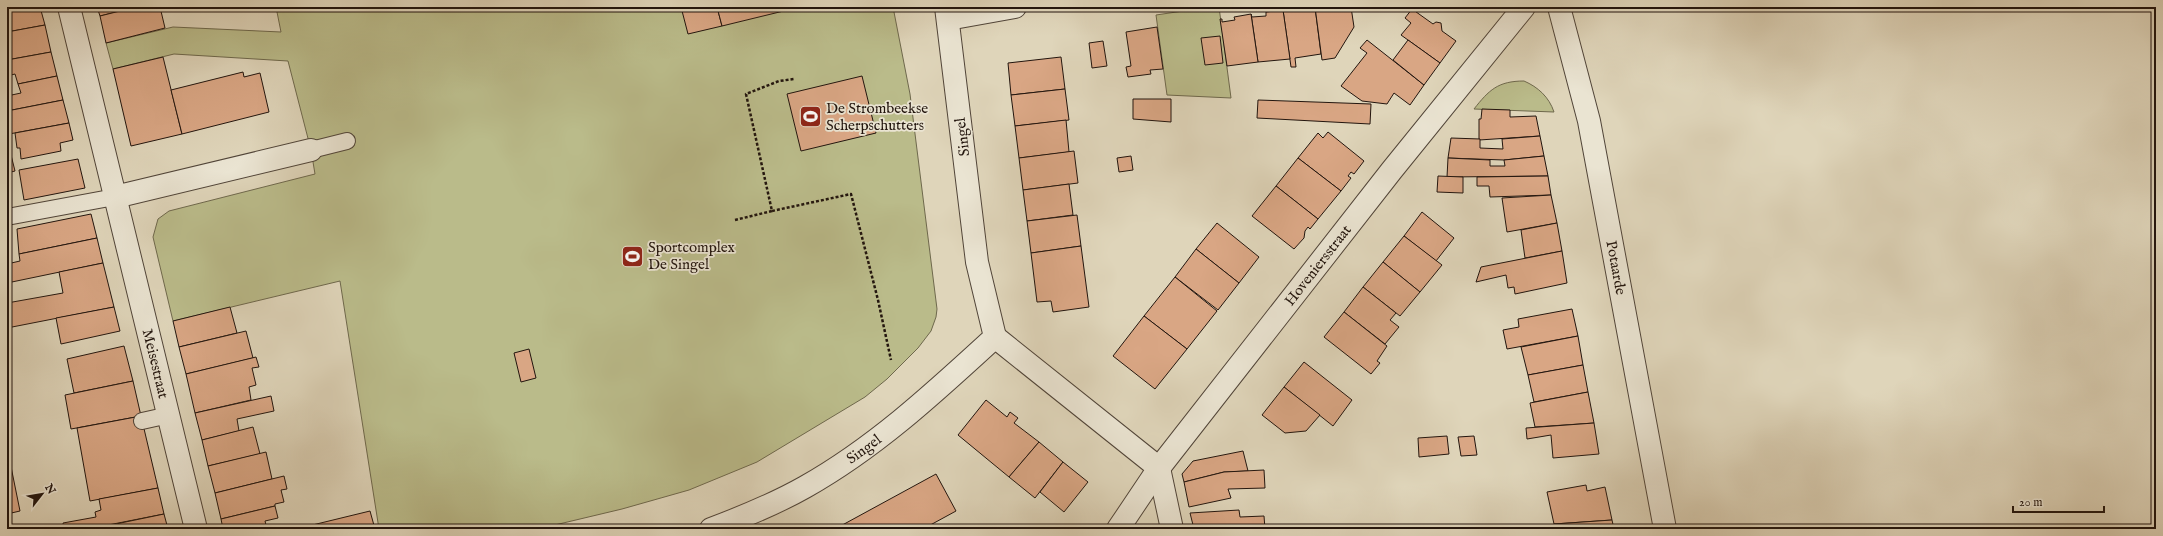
<svg xmlns="http://www.w3.org/2000/svg" width="2163" height="536" viewBox="0 0 2163 536" font-family="'IM FELL English',serif">
	<style>
		.green { fill: #babb8a; stroke: #6e684c }
		.building { fill: #d9a684; stroke: #22150e }
		.lines { fill: none; stroke-linecap: round; stroke-linejoin: round }
		.service-casing { stroke: #514539; stroke-width: 18 }
		.minor-casing { stroke: #514539; stroke-width: 24 }
		.path { stroke: #22150e; stroke-width: 2.5; stroke-dasharray: 3 2; stroke-linecap: butt }
		.service { stroke: #eae4d2; stroke-width: 16 }
		.minor { stroke: #eae4d2; stroke-width: 22 }
		.labels { text-anchor: middle; stroke-width: 3.5; stroke-linejoin: round; paint-order: stroke }
		.poi-label { font-size: 15px; fill: #22150e; stroke: #eae4d2; text-anchor: start }
		.street-label { font-size: 15px; fill: #22150e; stroke: #eae4d2 }
	</style>
	<rect width="100%" height="100%" fill="#dfd5ba"/>
	<filter id="stains"><feTurbulence type="fractalNoise" baseFrequency=".005" numOctaves="4"/><feColorMatrix values="0 0 0 0 .2 0 0 0 0 .09 0 0 0 0 .02 0 0 0 .5 -.17"/></filter>
	<radialGradient id="worn" r=".72"><stop offset=".6" stop-color="#630" stop-opacity="0"/><stop offset="1" stop-color="#630" stop-opacity=".3"/></radialGradient>
	<g class="green">
		<path d="M 276,7 L 893,7 L 910,94 L 937,309 L 936,317 L 931,331 L 918,348 L 887,379 L 865,397 L 757,462 L 689,490 L 622,509 L 538,529 L 379,529 L 340,281 L 173,321 L 153,237 L 158,219 L 169,211 L 315,174 L 311,150 L 288,61 L 174,54 L 113,69 L 106,43 L 173,27 L 281,32 Z"/>
		<path d="M 1210,7 L 1219,7 L 1231,98 L 1167,95 L 1156,15 Z"/>
		<path d="M 1524,81 C 1538,87 1549,97 1554,112 L 1474,109 C 1489,90 1498,81 1524,81 Z"/>
	</g>
	<g class="building">
		<path d="M 7,7 L 40,7 L 45,25 L 7,32 Z"/>
		<path d="M 97,7 L 136,7 L 100,16 Z"/>
		<path d="M 136,7 L 160,7 L 165,28 L 106,43 L 100,16 Z"/>
		<path d="M 681,7 L 717,7 L 722,26 L 688,34 Z"/>
		<path d="M 717,7 L 800,7 L 722,26 Z"/>
		<path d="M 1303,7 L 1315,7 L 1321,54 L 1295,58 L 1296,67 L 1291,67 L 1283,10 Z"/>
		<path d="M 1315,7 L 1351,7 L 1354,27 L 1335,58 L 1322,60 Z"/>
		<path d="M 1412,9 L 1433,24 L 1436,22 L 1441,23 L 1442,31 L 1456,41 L 1440,63 L 1401,35 L 1411,23 L 1405,18 Z"/>
		<path d="M 1283,10 L 1290,59 L 1258,62 L 1251,14 L 1252,17 L 1266,16 L 1266,12 Z"/>
		<path d="M 1251,14 L 1258,62 L 1227,66 L 1220,19 L 1222,19 L 1222,22 L 1235,20 L 1234,17 Z"/>
		<path d="M 45,25 L 51,52 L 7,60 L 7,32 Z"/>
		<path d="M 1157,27 L 1163,69 L 1150,70 L 1151,74 L 1128,77 L 1126,67 L 1131,66 L 1126,32 Z"/>
		<path d="M 1220,36 L 1223,63 L 1205,65 L 1201,38 Z"/>
		<path d="M 1367,40 L 1424,85 L 1410,105 L 1394,93 L 1387,104 L 1362,101 L 1341,86 L 1367,53 L 1360,48 Z"/>
		<path d="M 1408,40 L 1440,63 L 1424,85 L 1393,60 Z"/>
		<path d="M 1103,41 L 1107,66 L 1092,68 L 1089,43 Z"/>
		<path d="M 51,52 L 57,76 L 18,84 L 15,74 L 7,76 L 7,60 Z"/>
		<path d="M 163,57 L 182,134 L 131,146 L 113,69 Z"/>
		<path d="M 1061,57 L 1065,89 L 1011,95 L 1008,63 Z"/>
		<path d="M 243,72 L 244,77 L 260,73 L 269,112 L 182,134 L 171,90 Z"/>
		<path d="M 57,76 L 63,100 L 7,111 L 7,96 L 21,93 L 18,84 Z"/>
		<path d="M 862,76 L 876,133 L 801,151 L 787,94 Z"/>
		<path d="M 1065,89 L 1069,120 L 1015,126 L 1011,95 Z"/>
		<path d="M 1133,99 L 1171,99 L 1171,122 L 1133,119 Z"/>
		<path d="M 63,100 L 69,123 L 9,134 L 7,111 Z"/>
		<path d="M 1258,100 L 1371,104 L 1370,124 L 1257,118 Z"/>
		<path d="M 1482,109 L 1510,110 L 1510,117 L 1536,116 L 1540,136 L 1479,140 L 1479,119 L 1481,119 Z"/>
		<path d="M 1066,120 L 1069,152 L 1019,158 L 1015,126 Z"/>
		<path d="M 69,123 L 73,140 L 60,143 L 61,151 L 21,159 L 20,148 L 17,148 L 15,133 Z"/>
		<path d="M 1328,132 L 1364,161 L 1354,174 L 1351,172 L 1348,176 L 1351,178 L 1341,191 L 1298,158 L 1318,133 L 1323,138 Z"/>
		<path d="M 1540,136 L 1544,156 L 1504,160 L 1448,158 L 1451,138 L 1480,139 L 1480,148 L 1503,149 L 1502,139 Z"/>
		<path d="M 1074,151 L 1078,183 L 1023,190 L 1019,158 Z"/>
		<path d="M 11,155 L 15,171 L 7,173 L 7,156 Z"/>
		<path d="M 1131,156 L 1133,170 L 1119,172 L 1117,158 Z"/>
		<path d="M 1544,156 L 1548,176 L 1447,177 L 1448,158 L 1490,160 L 1490,166 L 1505,166 L 1504,160 Z"/>
		<path d="M 1298,158 L 1341,191 L 1318,219 L 1276,186 Z"/>
		<path d="M 78,159 L 85,188 L 24,200 L 19,170 Z"/>
		<path d="M 1438,176 L 1463,177 L 1463,193 L 1437,192 Z"/>
		<path d="M 1548,176 L 1551,195 L 1490,197 L 1489,186 L 1477,186 L 1477,177 Z"/>
		<path d="M 1069,184 L 1073,215 L 1027,221 L 1023,190 Z"/>
		<path d="M 1276,186 L 1318,219 L 1310,229 L 1308,227 L 1305,231 L 1304,238 L 1294,249 L 1252,216 Z"/>
		<path d="M 1551,195 L 1557,223 L 1507,232 L 1502,198 Z"/>
		<path d="M 1422,212 L 1454,238 L 1436,261 L 1404,236 Z"/>
		<path d="M 91,214 L 97,238 L 19,254 L 17,229 Z"/>
		<path d="M 1077,215 L 1081,246 L 1031,253 L 1027,221 Z"/>
		<path d="M 1217,223 L 1259,257 L 1239,283 L 1196,249 Z"/>
		<path d="M 1557,223 L 1562,251 L 1525,258 L 1521,230 Z"/>
		<path d="M 1404,236 L 1442,265 L 1420,292 L 1383,262 Z"/>
		<path d="M 97,238 L 103,263 L 7,283 L 7,264 L 20,261 L 19,254 Z"/>
		<path d="M 1081,246 L 1089,307 L 1053,312 L 1051,301 L 1037,302 L 1031,253 Z"/>
		<path d="M 1196,249 L 1239,283 L 1218,310 L 1175,277 Z"/>
		<path d="M 1562,251 L 1567,283 L 1515,294 L 1514,287 L 1508,288 L 1506,275 L 1476,282 L 1481,267 Z"/>
		<path d="M 1383,262 L 1420,292 L 1400,316 L 1363,287 Z"/>
		<path d="M 103,263 L 114,307 L 7,328 L 7,303 L 63,293 L 59,272 Z"/>
		<path d="M 1175,277 L 1217,311 L 1187,349 L 1144,316 Z"/>
		<path d="M 1363,287 L 1396,313 L 1390,320 L 1399,327 L 1385,344 L 1344,312 Z"/>
		<path d="M 114,307 L 120,331 L 61,344 L 56,318 Z"/>
		<path d="M 230,307 L 237,333 L 179,347 L 173,321 Z"/>
		<path d="M 1572,309 L 1578,336 L 1507,349 L 1503,330 L 1519,327 L 1518,319 Z"/>
		<path d="M 1344,312 L 1387,346 L 1377,361 L 1380,363 L 1371,374 L 1324,337 Z"/>
		<path d="M 1144,316 L 1187,349 L 1155,389 L 1113,356 Z"/>
		<path d="M 246,331 L 253,358 L 186,374 L 179,347 Z"/>
		<path d="M 1578,336 L 1583,365 L 1528,375 L 1521,347 Z"/>
		<path d="M 124,346 L 133,381 L 74,393 L 67,359 Z"/>
		<path d="M 529,349 L 536,378 L 521,382 L 514,353 Z"/>
		<path d="M 256,357 L 259,367 L 252,368 L 256,385 L 249,387 L 251,400 L 195,413 L 186,374 Z"/>
		<path d="M 1304,362 L 1352,400 L 1333,426 L 1284,387 Z"/>
		<path d="M 1583,365 L 1588,392 L 1534,402 L 1528,375 Z"/>
		<path d="M 133,381 L 141,416 L 71,429 L 65,395 Z"/>
		<path d="M 1284,387 L 1320,415 L 1306,431 L 1285,433 L 1262,415 Z"/>
		<path d="M 1588,392 L 1594,423 L 1535,427 L 1530,403 Z"/>
		<path d="M 271,396 L 274,411 L 237,419 L 239,431 L 202,440 L 195,413 Z"/>
		<path d="M 986,400 L 1007,417 L 1010,412 L 1018,418 L 1014,423 L 1039,442 L 1009,477 L 958,435 Z"/>
		<path d="M 141,416 L 158,488 L 90,501 L 77,428 Z"/>
		<path d="M 1594,423 L 1599,454 L 1553,458 L 1551,435 L 1527,439 L 1526,428 Z"/>
		<path d="M 253,427 L 260,454 L 208,466 L 202,440 Z"/>
		<path d="M 1447,436 L 1449,454 L 1419,457 L 1418,438 Z"/>
		<path d="M 1474,436 L 1477,455 L 1461,456 L 1458,437 Z"/>
		<path d="M 1039,442 L 1063,462 L 1035,498 L 1009,477 Z"/>
		<path d="M 7,447 L 20,511 L 7,514 Z"/>
		<path d="M 1243,451 L 1248,471 L 1224,472 L 1184,482 L 1182,474 L 1193,461 Z"/>
		<path d="M 266,452 L 272,479 L 215,493 L 208,466 Z"/>
		<path d="M 1063,462 L 1088,482 L 1064,512 L 1040,492 Z"/>
		<path d="M 1264,470 L 1265,488 L 1228,489 L 1231,498 L 1189,507 L 1184,482 L 1224,472 Z"/>
		<path d="M 936,474 L 956,511 L 923,529 L 835,529 Z"/>
		<path d="M 284,476 L 287,489 L 281,490 L 284,502 L 275,504 L 275,506 L 221,519 L 215,493 Z"/>
		<path d="M 1586,485 L 1587,491 L 1605,487 L 1612,520 L 1554,524 L 1547,492 Z"/>
		<path d="M 158,488 L 164,514 L 88,529 L 64,529 L 63,523 L 96,517 L 95,512 L 101,510 L 99,499 Z"/>
		<path d="M 275,506 L 278,518 L 265,521 L 267,529 L 223,529 L 221,519 Z"/>
		<path d="M 1239,510 L 1240,517 L 1264,516 L 1265,529 L 1194,529 L 1190,513 Z"/>
		<path d="M 370,511 L 375,529 L 296,529 Z"/>
		<path d="M 164,514 L 168,529 L 112,529 L 111,525 Z"/>
		<path d="M 1612,520 L 1614,529 L 1555,529 L 1554,524 Z"/>
	</g>
	<g class="lines">
		<defs>
			<g id="service">
				<path d="M 311,150 L 347,141"/>
				<path d="M 7,217 L 115,197"/>
				<path d="M 142,421 L 169,415"/>
			</g>
			<g id="minor">
				<path id="s1" d="M 69,7 L 196,529"/>
				<path id="s2" d="M 1559,7 L 1589,121 L 1665,529"/>
				<path d="M 948,19 L 1015,7"/>
				<path d="M 115,197 L 311,150"/>
				<path d="M 995,337 L 1159,468"/>
				<path d="M 1159,468 L 1172,529"/>
				<path id="s3" d="M 711,529 C 743,517 775,504 805,487 C 876,447 935,392 995,337 L 977,262 L 946,7"/>
				<path id="s4" d="M 1118,529 L 1159,468 L 1392,170 L 1524,7"/>
			</g>
		</defs>
		<use href="#service" class="service-casing"/>
		<use href="#minor" class="minor-casing"/>
		<g class="path">
			<path d="M 772,211 L 851,194 L 878,300 L 891,360"/>
			<path d="M 735,220 L 772,211 L 746,94 L 779,81 L 794,79"/>
		</g>
		<use href="#service" class="service"/>
		<use href="#minor" class="minor"/>
	</g>
	<defs>
		<symbol id="stadium-square" viewBox="-11 -11 22 22"><rect x="-9" y="-9" width="18" height="18" rx="4" fill="#8f2418" stroke="#eae4d2"/><path d="M0-5a6.5 5 0 1 0 0 10a6.5 5 0 1 0 0-10ZM-3.5-1.8h7v3.6h-7Z" fill="#fff"/></symbol>
	</defs>
	<g fill-rule="evenodd">
		<use href="#stadium-square" x="798" y="104" width="25" height="25"/>
		<use href="#stadium-square" x="620" y="244" width="25" height="25"/>
	</g>
	<g class="labels">
		<g class="poi-label">
			<text x="826" y="113">De Strombeekse<tspan x="826" dy="17">Scherpschutters</tspan></text>
			<text x="648" y="252">Sportcomplex<tspan x="648" dy="17">De Singel</tspan></text>
		</g>
		<g class="street-label">
			<text transform="translate(962 137) rotate(-97)" y="5">Singel</text>
			<text dy="5" stroke="none"><textPath href="#s4" startOffset="331">Hoveniersstraat</textPath></text>
			<text dy="5" stroke="none"><textPath href="#s2" startOffset="267">Potaarde</textPath></text>
			<text dy="5" stroke="none"><textPath href="#s1" startOffset="367">Meisestraat</textPath></text>
			<text dy="5" stroke="none"><textPath href="#s3" startOffset="173">Singel</textPath></text>
		</g>
	</g>
	<rect width="2163" height="536" fill="none" stroke="#dfd5ba" stroke-width="24"/>
	<rect x="8" y="8" width="2147" height="520" fill="none" stroke="#22150e" stroke-width="2"/>
	<rect x="12" y="12" width="2139" height="512" fill="none" stroke="#22150e"/>
	<g transform="translate(42 494) rotate(59)" stroke="#eae4d2" stroke-width="3" paint-order="stroke">
	<path d="M0-3L7 15L0 10L-7 15Z" fill="#22150e"/>
	<text y="-6" font-size="11" font-weight="bold" text-anchor="middle" fill="#22150e">N</text>
	</g>
	<path d="M2013 506v6h91v-6" fill="none" stroke="#22150e" stroke-width="2"/>
	<text x="2019" y="506" font-size="12" fill="#22150e" stroke="#eae4d2" stroke-width="3" paint-order="stroke">20 m</text>
	<rect width="100%" height="100%" filter="url(#stains)"/>
	<rect width="100%" height="100%" fill="url(#worn)"/>
</svg>
